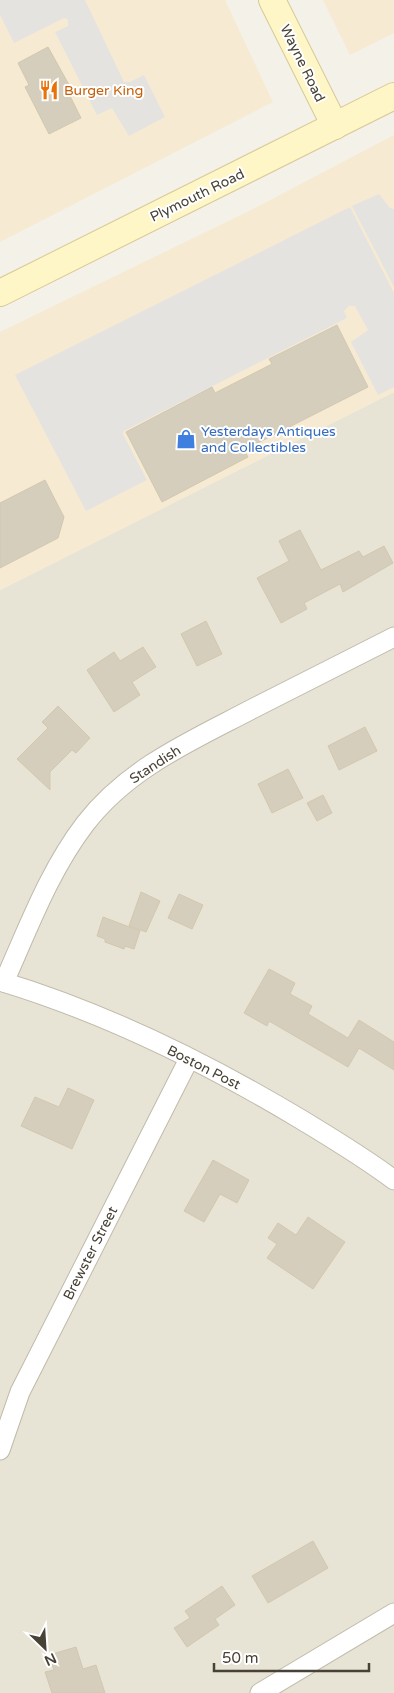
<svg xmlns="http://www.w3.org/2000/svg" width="394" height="1693" viewBox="0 0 394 1693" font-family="'Varela Round',sans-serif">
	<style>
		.residential { fill: #e8e4d5 }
		.commercial { fill: #f7ead2 }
		.parking { fill: #e5e3e0 }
		.building { fill: #d6cebc; stroke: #d2c7af }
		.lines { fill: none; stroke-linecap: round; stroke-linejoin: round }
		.street-casing { stroke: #c0baaa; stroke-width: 21 }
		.secondary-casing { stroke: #d6c996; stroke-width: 28 }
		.street { stroke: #fff; stroke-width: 19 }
		.secondary { stroke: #fff6c7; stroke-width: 26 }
		.labels { text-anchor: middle; stroke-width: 4; stroke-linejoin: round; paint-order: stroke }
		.street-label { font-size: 14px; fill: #484236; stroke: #fff }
		.food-label { font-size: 14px; fill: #c56008; stroke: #fff; text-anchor: start }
		.shop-label { font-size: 14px; fill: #366cbe; stroke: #fff; text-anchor: start }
	</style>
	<rect width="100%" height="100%" fill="#f4f1e8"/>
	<path class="residential" d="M 394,392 L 394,1693 L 0,1693 L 0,590 Z"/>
	<g class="commercial">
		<path d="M 0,0 L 225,0 L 273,102 L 0,242 Z"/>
		<path d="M 323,0 L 394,0 L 394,33 L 350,55 Z"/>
		<path d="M 394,135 L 394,392 L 0,590 L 0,332 L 251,210 Z"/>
	</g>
	<g class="parking">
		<path d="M 0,0 L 85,0 L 124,82 L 130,82 L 144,75 L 165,117 L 129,136 L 112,108 L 97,115 L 55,32 L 68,26 L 68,20 L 64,18 L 14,43 L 0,15 Z"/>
		<path d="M 379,194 L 390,208 L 394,209 L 394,287 L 352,206 Z"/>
		<path d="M 350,207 L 394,293 L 394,387 L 378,395 L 351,342 L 368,330 L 355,306 L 349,306 L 344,311 L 347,317 L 345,319 L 124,431 L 123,434 L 147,480 L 86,511 L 15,375 Z"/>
	</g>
	<g class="building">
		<path d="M 48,47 L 73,92 L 69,94 L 81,118 L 49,134 L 25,87 L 29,85 L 18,63 Z"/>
		<path d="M 337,325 L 368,387 L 244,450 L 248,457 L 162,502 L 126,432 L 212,387 L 215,393 L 272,364 L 269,359 Z"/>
		<path d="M 45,480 L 64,517 L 58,538 L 0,568 L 0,503 Z"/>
		<path d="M 300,530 L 321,570 L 359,551 L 363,557 L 384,546 L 393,563 L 343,592 L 340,584 L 304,603 L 307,609 L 281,623 L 257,578 L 289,561 L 279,541 Z"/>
		<path d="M 206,621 L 222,654 L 197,666 L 181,634 Z"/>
		<path d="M 143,647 L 156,667 L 132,682 L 140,695 L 114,712 L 87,670 L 114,652 L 120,661 Z"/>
		<path d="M 58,706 L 90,738 L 76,753 L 72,750 L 50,772 L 50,790 L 17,759 L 48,728 L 42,722 Z"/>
		<path d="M 365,727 L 377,751 L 339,770 L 328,746 Z"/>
		<path d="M 288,769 L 303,798 L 272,813 L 258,784 Z"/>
		<path d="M 323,795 L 332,813 L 317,821 L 307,803 Z"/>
		<path d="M 141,892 L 160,901 L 146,932 L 129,926 Z"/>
		<path d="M 179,894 L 203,905 L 192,929 L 168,918 Z"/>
		<path d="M 103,917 L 140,931 L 134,949 L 125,946 L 124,949 L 105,942 L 105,939 L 97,936 Z"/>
		<path d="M 269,969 L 295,983 L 290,994 L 312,1006 L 308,1014 L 348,1038 L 359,1020 L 394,1042 L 394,1070 L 359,1048 L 348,1067 L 269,1021 L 267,1026 L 244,1013 Z"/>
		<path d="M 68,1088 L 94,1100 L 72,1149 L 21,1126 L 35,1097 L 59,1107 Z"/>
		<path d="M 213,1160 L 249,1180 L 237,1203 L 220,1194 L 204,1222 L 184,1211 Z"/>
		<path d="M 308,1217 L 345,1242 L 313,1289 L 267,1258 L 277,1244 L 268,1238 L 278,1223 L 296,1235 Z"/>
		<path d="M 313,1541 L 328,1568 L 268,1603 L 252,1576 Z"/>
		<path d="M 222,1586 L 235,1605 L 215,1619 L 219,1625 L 187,1647 L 174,1628 L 190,1618 L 185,1611 Z"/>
		<path d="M 76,1647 L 83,1669 L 96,1665 L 105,1693 L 52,1693 L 45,1672 L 54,1670 L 49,1655 Z"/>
	</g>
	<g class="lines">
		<defs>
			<g id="street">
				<path d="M 0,981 C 106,1013 207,1063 302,1120 C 333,1139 365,1158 394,1180"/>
				<path d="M 4,982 C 28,929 49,871 85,824 C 128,768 191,741 252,709 C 299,685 347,661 394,637"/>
				<path d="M 0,1450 L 20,1392 L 189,1059"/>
				<path d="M 260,1693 L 394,1613"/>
			</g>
			<g id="secondary">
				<path d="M 272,0 L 335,126"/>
				<path d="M 0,293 L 394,96"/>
			</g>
		</defs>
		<use href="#street" class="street-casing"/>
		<use href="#secondary" class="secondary-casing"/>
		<use href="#street" class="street"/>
		<use href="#secondary" class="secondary"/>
	</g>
	<defs>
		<symbol id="restaurant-bare" viewBox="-9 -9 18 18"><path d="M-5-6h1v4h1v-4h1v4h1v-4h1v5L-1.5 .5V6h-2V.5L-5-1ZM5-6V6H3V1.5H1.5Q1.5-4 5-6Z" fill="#e8710a" stroke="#fff" stroke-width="2.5" paint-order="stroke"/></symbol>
		<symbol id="shop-bare" viewBox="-9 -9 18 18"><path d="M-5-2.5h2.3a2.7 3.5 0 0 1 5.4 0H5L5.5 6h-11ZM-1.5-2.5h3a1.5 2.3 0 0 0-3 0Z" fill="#3f7fe0" stroke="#fff" stroke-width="2.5" paint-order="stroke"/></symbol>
	</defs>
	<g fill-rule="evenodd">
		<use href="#restaurant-bare" x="35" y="76" width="28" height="28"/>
		<use href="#shop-bare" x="172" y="425" width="28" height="28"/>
	</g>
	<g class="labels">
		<g class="street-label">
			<text transform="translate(303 63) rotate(64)" y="5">Wayne Road</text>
			<text transform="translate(197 195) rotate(-26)" y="5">Plymouth Road</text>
			<text transform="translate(155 764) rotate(-33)" y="5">Standish</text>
			<text transform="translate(204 1067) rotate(27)" y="5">Boston Post</text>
			<text transform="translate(90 1253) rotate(-63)" y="5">Brewster Street</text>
		</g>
		<g class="food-label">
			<text x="64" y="95">Burger King</text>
		</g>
		<g class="shop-label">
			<text x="201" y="436">Yesterdays Antiques<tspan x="201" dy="16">and Collectibles</tspan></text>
		</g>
	</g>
	<g transform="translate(45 1648) rotate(155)" stroke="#ffffff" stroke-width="4" paint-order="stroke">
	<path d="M0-4L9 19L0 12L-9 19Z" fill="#484236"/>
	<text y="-8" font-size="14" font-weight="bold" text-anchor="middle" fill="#484236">N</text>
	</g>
	<path d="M214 1663v8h155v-8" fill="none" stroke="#484236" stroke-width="2.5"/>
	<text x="222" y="1663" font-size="15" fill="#484236" stroke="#ffffff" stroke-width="4" paint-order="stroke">50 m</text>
</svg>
